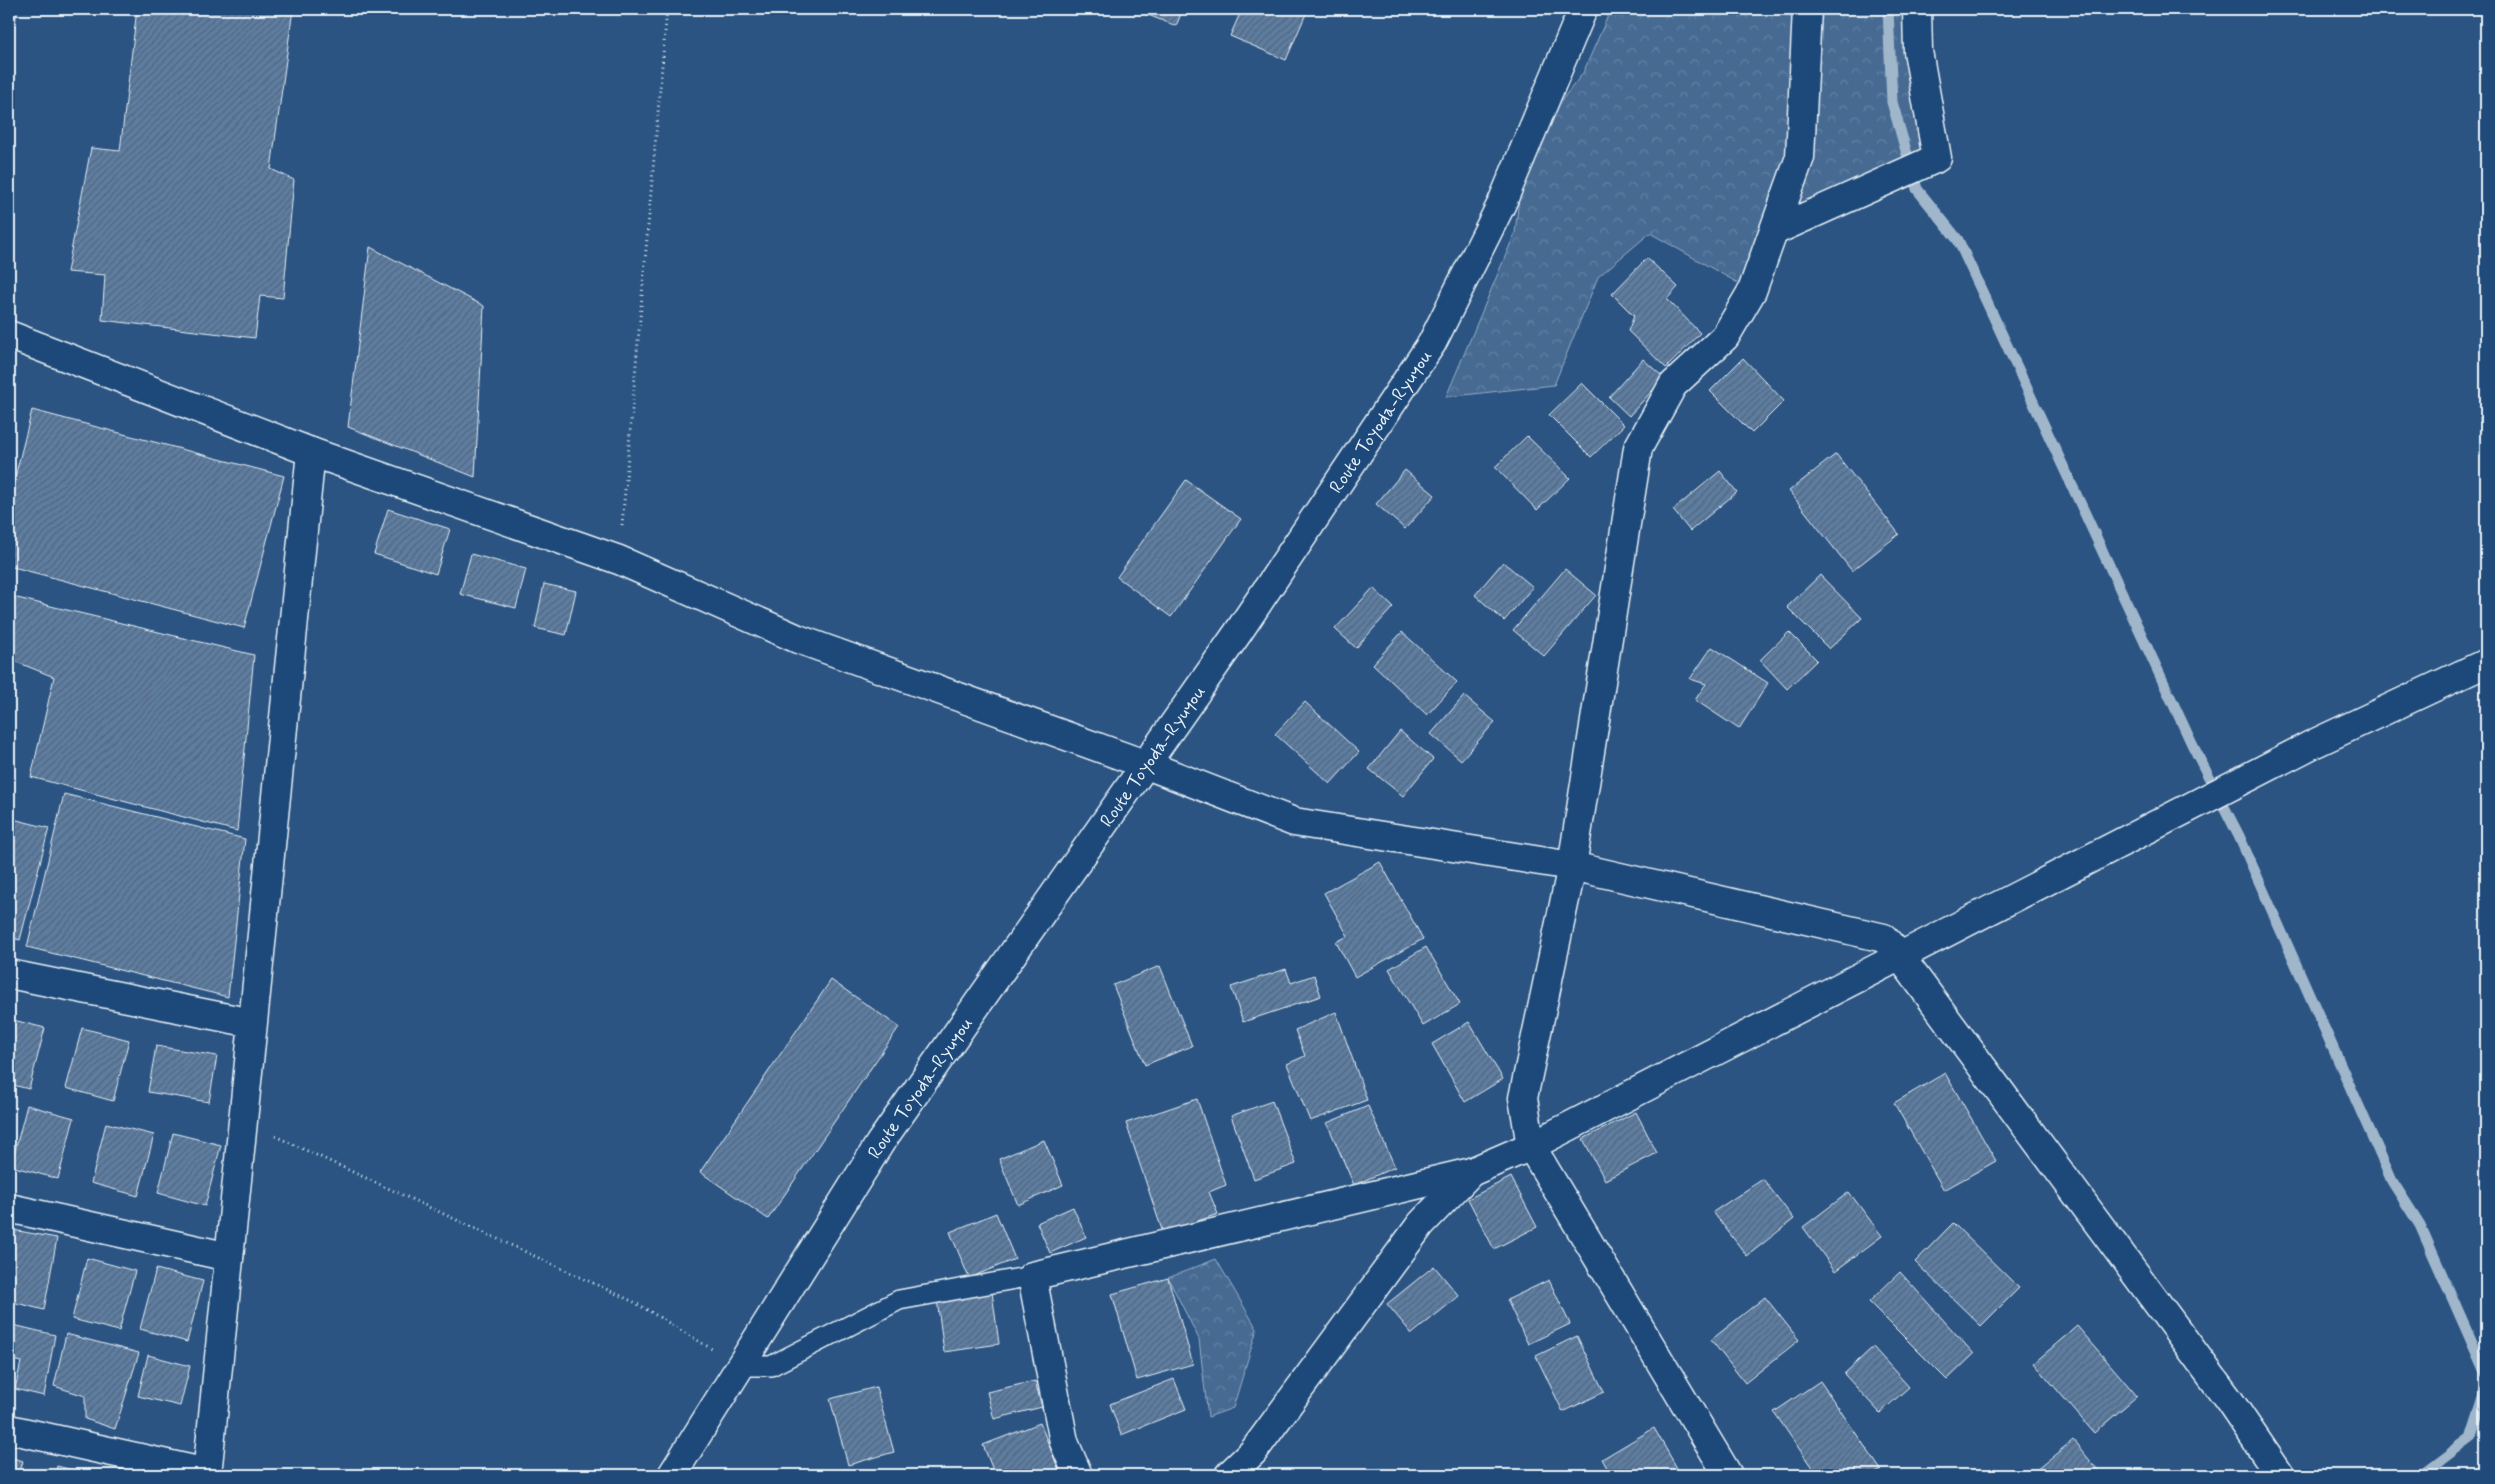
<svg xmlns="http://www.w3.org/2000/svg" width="2495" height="1484" viewBox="0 0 2495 1484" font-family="Mynerve,sans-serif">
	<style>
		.grass { fill: #476b93; stroke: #98aec6 }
		.forest { fill: url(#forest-crowns); stroke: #98aec6 }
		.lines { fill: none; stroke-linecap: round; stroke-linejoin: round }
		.stream { stroke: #a0b6cb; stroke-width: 11 }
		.building { fill: url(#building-hatch); stroke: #e8f1f8 }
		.service-casing { stroke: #e8f1f8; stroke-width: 22 }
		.minor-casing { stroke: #e8f1f8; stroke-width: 31 }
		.tertiary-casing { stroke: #e8f1f8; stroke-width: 31 }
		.secondary-casing { stroke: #e8f1f8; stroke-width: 31 }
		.path { stroke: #e8f1f8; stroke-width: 3; stroke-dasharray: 1 4; stroke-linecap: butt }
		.service { stroke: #1f4a7a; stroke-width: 19 }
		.minor { stroke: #1f4a7a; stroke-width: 28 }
		.tertiary { stroke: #1f4a7a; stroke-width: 28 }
		.secondary { stroke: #1f4a7a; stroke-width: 28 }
		.labels { text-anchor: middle; stroke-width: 4; stroke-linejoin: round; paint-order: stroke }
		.street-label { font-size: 19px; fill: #e8f1f8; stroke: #1f4a7a }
	</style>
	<defs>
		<pattern id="forest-crowns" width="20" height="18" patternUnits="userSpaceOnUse" patternTransform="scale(1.25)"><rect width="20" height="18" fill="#476b93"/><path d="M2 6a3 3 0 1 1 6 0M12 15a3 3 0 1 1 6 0" fill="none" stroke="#6281a3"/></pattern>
		<pattern id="building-hatch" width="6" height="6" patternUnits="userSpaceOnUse" patternTransform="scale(1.25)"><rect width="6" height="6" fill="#5d7da1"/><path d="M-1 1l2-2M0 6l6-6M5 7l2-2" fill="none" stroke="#53657a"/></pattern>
	</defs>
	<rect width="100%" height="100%" fill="#2b5482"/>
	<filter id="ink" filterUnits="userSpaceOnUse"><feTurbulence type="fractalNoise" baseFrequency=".02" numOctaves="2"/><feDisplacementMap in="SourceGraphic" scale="10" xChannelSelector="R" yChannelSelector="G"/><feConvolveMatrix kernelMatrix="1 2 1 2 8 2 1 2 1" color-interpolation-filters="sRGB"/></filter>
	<g filter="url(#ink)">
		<path class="grass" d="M 9,9 L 18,9 L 9,52 Z"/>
		<g class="forest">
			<path d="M 1611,9 L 1921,9 L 1935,143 L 1774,231 L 1752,291 L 1650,233 L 1598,277 L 1554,385 L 1446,397 L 1515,233 L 1525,147 L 1583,73 Z"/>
			<path d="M 1216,1259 L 1257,1329 L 1233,1408 L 1208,1417 L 1199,1339 L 1168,1278 Z"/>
		</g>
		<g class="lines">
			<g class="stream">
				<path d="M 1888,9 L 1892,102 L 1917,189 L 1958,240 L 2192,744 L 2239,836 L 2392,1181 L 2420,1225 L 2486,1374"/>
				<path d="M 2422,1475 L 2471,1438 L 2486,1391"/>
			</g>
		</g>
		<g class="building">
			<path d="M 137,9 L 293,9 L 271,169 L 294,180 L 283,298 L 260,296 L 255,338 L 102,320 L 105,275 L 67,272 L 91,148 L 120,151 Z"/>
			<path d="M 1133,9 L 1183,9 L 1176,26 Z"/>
			<path d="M 1242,9 L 1308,9 L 1286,60 L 1230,36 Z"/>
			<path d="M 370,247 L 484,306 L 475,477 L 348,427 Z"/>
			<path d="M 1647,258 L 1678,287 L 1667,299 L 1700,333 L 1666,368 L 1628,331 L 1634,316 L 1612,294 Z"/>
			<path d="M 1743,358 L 1784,401 L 1752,433 L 1710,391 Z"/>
			<path d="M 1643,359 L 1664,378 L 1629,416 L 1609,397 Z"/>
			<path d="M 1582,383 L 1624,425 L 1591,457 L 1549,415 Z"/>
			<path d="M 32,410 L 284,476 L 244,628 L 9,566 L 9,501 Z"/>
			<path d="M 1527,436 L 1570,478 L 1537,510 L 1495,467 Z"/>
			<path d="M 1836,454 L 1899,534 L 1852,571 L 1789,491 Z"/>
			<path d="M 1405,470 L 1435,495 L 1405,529 L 1376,504 Z"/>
			<path d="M 1720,471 L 1737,492 L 1690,531 L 1673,510 Z"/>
			<path d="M 1186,480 L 1241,519 L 1171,617 L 1117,577 Z"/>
			<path d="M 388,509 L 450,529 L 436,574 L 374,554 Z"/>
			<path d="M 471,554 L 526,569 L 516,608 L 460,594 Z"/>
			<path d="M 1503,562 L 1533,587 L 1504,621 L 1475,595 Z"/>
			<path d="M 1565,569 L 1596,595 L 1544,656 L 1513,630 Z"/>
			<path d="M 1820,575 L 1862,618 L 1829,649 L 1787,607 Z"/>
			<path d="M 544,584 L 576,591 L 566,635 L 535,628 Z"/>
			<path d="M 1373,588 L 1393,607 L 1356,648 L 1335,629 Z"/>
			<path d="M 9,596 L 254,655 L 237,831 L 31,777 L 54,677 L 9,659 Z"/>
			<path d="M 1402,632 L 1457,682 L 1427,715 L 1373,664 Z"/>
			<path d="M 1789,632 L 1817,660 L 1787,689 L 1760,660 Z"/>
			<path d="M 1712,647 L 1768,683 L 1739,729 L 1695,700 L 1706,684 L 1690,679 Z"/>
			<path d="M 1464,696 L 1495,722 L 1461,760 L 1431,734 Z"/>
			<path d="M 1305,702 L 1359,752 L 1330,784 L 1275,734 Z"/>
			<path d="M 1400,731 L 1433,759 L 1403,796 L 1369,769 Z"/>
			<path d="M 64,794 L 245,839 L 228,997 L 27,947 Z"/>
			<path d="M 9,818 L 49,828 L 20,940 L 9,937 Z"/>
			<path d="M 1380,862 L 1423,939 L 1355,977 L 1336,942 L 1348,936 L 1324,893 Z"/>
			<path d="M 1426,947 L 1460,1004 L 1423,1026 L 1389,969 Z"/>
			<path d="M 1160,966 L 1192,1046 L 1145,1065 L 1113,985 Z"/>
			<path d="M 1286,969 L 1291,983 L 1314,975 L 1321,996 L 1243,1022 L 1231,987 Z"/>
			<path d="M 831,980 L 899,1027 L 768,1219 L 700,1172 Z"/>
			<path d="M 1336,1012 L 1367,1100 L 1310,1121 L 1287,1064 L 1305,1056 L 1295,1030 Z"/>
			<path d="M 9,1019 L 45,1028 L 29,1089 L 9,1084 Z"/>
			<path d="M 1469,1022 L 1503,1079 L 1465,1102 L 1432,1044 Z"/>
			<path d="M 82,1028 L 129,1040 L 113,1101 L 66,1088 Z"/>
			<path d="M 156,1046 L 217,1056 L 209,1102 L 148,1092 Z"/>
			<path d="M 1945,1073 L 1996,1161 L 1944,1190 L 1894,1103 Z"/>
			<path d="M 1197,1099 L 1226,1185 L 1209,1192 L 1218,1214 L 1163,1233 L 1126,1123 Z"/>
			<path d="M 1272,1101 L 1296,1164 L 1254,1179 L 1231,1116 Z"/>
			<path d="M 27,1105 L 74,1118 L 58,1179 L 11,1166 Z"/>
			<path d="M 1368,1106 L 1395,1167 L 1354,1185 L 1327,1123 Z"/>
			<path d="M 1636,1112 L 1657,1153 L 1605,1180 L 1583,1139 Z"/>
			<path d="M 106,1123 L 154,1135 L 138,1196 L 91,1183 Z"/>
			<path d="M 173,1133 L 221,1145 L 205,1206 L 158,1193 Z"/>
			<path d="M 1044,1140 L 1063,1185 L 1018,1205 L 999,1159 Z"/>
			<path d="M 1511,1177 L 1537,1227 L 1494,1249 L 1468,1199 Z"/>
			<path d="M 1763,1179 L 1794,1219 L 1747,1256 L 1713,1212 Z"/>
			<path d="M 1849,1192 L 1882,1236 L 1835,1271 L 1803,1227 Z"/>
			<path d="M 1073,1207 L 1086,1237 L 1050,1253 L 1037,1223 Z"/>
			<path d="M 996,1213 L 1015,1259 L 969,1278 L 950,1232 Z"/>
			<path d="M 1953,1223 L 2019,1288 L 1981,1326 L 1915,1262 Z"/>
			<path d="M 13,1230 L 57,1238 L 44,1310 L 9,1301 L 9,1256 Z"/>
			<path d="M 87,1258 L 135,1271 L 119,1331 L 72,1319 Z"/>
			<path d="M 1434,1266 L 1459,1296 L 1412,1334 L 1387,1304 Z"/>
			<path d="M 156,1269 L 203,1281 L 187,1342 L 140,1329 Z"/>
			<path d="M 1900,1272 L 1974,1354 L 1947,1380 L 1869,1302 Z"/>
			<path d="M 1168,1278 L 1193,1364 L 1137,1380 L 1112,1294 Z"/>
			<path d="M 1549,1280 L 1570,1324 L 1528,1344 L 1507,1300 Z"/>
			<path d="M 992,1292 L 999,1344 L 944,1352 L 937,1299 Z"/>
			<path d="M 1765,1297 L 1799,1340 L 1745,1383 L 1711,1340 Z"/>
			<path d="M 9,1324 L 55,1335 L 44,1396 L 15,1389 L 21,1362 L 9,1359 Z"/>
			<path d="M 2077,1326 L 2137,1396 L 2094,1433 L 2034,1363 Z"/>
			<path d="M 66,1334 L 139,1353 L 115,1429 L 85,1419 L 85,1396 L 54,1386 Z"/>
			<path d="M 1577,1336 L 1604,1392 L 1563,1412 L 1536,1356 Z"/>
			<path d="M 1873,1347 L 1909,1387 L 1880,1413 L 1844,1374 Z"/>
			<path d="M 148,1355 L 190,1366 L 180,1406 L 138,1396 Z"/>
			<path d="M 1174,1379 L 1186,1409 L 1121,1435 L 1110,1404 Z"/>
			<path d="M 1035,1381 L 1042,1407 L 994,1419 L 987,1392 Z"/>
			<path d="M 1820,1381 L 1881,1470 L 1873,1475 L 1817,1475 L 1774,1412 Z"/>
			<path d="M 876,1387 L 894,1452 L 848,1465 L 830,1399 Z"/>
			<path d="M 1040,1423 L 1061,1475 L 995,1475 L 983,1445 Z"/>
			<path d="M 1654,1428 L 1681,1475 L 1611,1475 L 1602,1459 Z"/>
			<path d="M 2073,1440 L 2102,1475 L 2030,1475 Z"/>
			<path d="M 9,1457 L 23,1461 L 19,1475 L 9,1475 Z"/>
			<path d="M 57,1466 L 91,1475 L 55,1475 Z"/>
			<path d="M 2160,1468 L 2165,1475 L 2151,1475 Z"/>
			<path d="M 903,1471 L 905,1475 L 887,1475 Z"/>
		</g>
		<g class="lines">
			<defs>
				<path id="service" d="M 740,1366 L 771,1366 L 899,1300 L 1032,1276"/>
				<g id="minor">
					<path d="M 1774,231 L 1937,158 L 1918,51 L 1917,9"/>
					<path d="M 1147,765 L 1294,822 L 1572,866 L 1884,938 L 1899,955 L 2229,1400 L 2280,1475"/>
					<path d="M 9,974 L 252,1023"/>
					<path d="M 9,1208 L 229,1257"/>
					<path d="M 9,1429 L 207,1473"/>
					<path d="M 207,1475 L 311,452"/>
					<path d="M 1078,1475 L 1064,1442 L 1032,1276 L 1471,1172"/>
					<path d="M 1229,1475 L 1253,1452 L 1421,1224 L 1471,1172 L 1531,1146 L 2311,745 L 2486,663"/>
					<path d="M 1728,1475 L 1531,1146 L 1523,1098 L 1572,866 L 1638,448 L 1673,385 L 1725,337 L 1752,291 L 1800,157 L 1807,9"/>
				</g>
				<path id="tertiary" d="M 9,335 L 311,452 L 619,560 L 798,639 L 1147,765"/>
				<g id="secondary">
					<path id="s1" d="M 672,1475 L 880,1143 L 1237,634 L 1432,343 L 1501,205 L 1583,9"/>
				</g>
			</defs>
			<use href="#service" class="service-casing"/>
			<use href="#minor" class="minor-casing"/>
			<use href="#tertiary" class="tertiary-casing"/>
			<use href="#secondary" class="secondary-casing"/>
			<g class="path">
				<path d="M 622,525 L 667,9"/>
				<path d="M 275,1136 L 634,1302 L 712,1349"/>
			</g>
			<use href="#service" class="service"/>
			<use href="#minor" class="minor"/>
			<use href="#tertiary" class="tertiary"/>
			<use href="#secondary" class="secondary"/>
		</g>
	</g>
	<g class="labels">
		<g class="street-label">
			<text dy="7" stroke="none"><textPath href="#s1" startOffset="1270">Route Toyoda-Ryuyou</textPath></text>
			<text dy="7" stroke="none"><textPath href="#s1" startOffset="865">Route Toyoda-Ryuyou</textPath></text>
			<text dy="7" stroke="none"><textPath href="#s1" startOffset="460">Route Toyoda-Ryuyou</textPath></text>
		</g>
	</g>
	<rect width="2495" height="1484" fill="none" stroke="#1f4a7a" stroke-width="30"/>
	<rect x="15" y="15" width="2465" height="1454" fill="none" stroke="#e8f1f8" stroke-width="2" filter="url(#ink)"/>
</svg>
